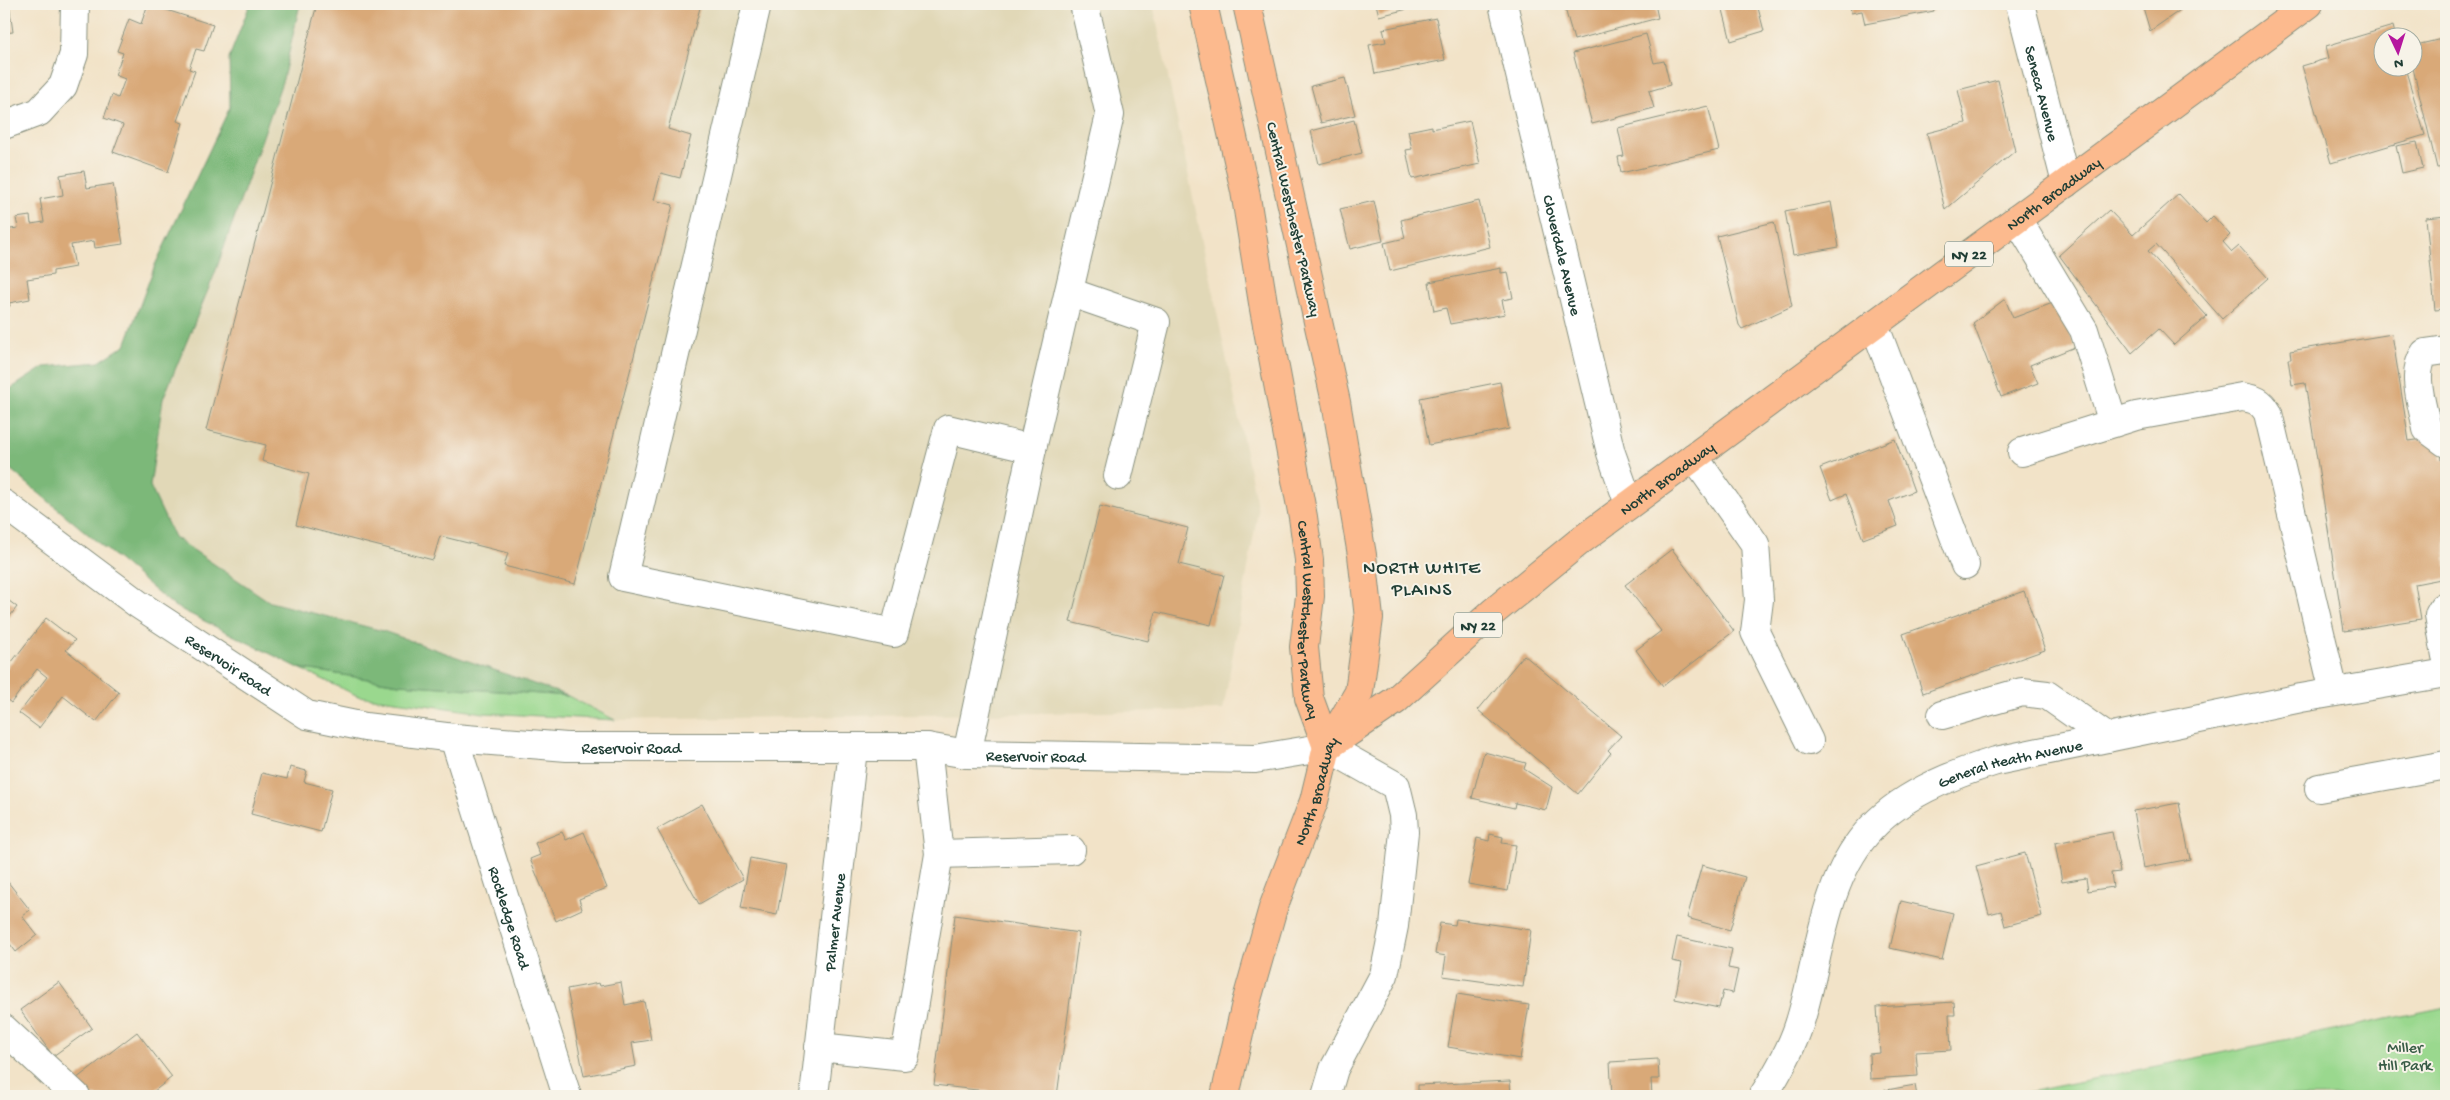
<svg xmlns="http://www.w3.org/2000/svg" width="2450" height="1100" viewBox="0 0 2450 1100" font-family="'Gochi Hand',sans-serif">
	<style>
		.built { fill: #e1d8b7 }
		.green { fill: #9ad88e; stroke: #5c8a61 }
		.forest { fill: #7bb879; stroke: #4d7a56 }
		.building { fill: #d9a978 }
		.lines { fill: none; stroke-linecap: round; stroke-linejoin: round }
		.minor-casing { stroke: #88907e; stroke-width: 30 }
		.major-casing { stroke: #88907e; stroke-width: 30 }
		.minor { stroke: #fff; stroke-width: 28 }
		.major { stroke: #fcba8e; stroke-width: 28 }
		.labels { text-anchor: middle; stroke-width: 4; stroke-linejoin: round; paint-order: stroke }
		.shield { fill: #f7f3e8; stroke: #60746a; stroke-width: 1 }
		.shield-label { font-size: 15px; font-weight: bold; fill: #1f3d34 }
		.street-label { font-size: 16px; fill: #1f3d34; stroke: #f7f3e8 }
		.park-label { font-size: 16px; fill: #385c46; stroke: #f7f3e8 }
		.quarter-label { font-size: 19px; letter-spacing: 1px; fill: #1f3d34; stroke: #f7f3e8 }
	</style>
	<rect width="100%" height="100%" fill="#f7f3e8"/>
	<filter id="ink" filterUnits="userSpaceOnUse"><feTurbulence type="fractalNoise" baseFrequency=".02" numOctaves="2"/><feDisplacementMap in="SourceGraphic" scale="10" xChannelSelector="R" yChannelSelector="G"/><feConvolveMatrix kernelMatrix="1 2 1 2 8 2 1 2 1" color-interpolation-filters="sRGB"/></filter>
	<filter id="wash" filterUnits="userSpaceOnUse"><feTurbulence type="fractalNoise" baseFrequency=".0096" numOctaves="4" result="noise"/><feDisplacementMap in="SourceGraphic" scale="20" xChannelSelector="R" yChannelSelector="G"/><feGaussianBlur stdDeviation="1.12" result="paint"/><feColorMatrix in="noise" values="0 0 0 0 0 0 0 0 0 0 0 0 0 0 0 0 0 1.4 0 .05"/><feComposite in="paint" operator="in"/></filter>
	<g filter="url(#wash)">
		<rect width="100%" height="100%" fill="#f2e3c8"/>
		<path class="built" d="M 300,4 L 1153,4 L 1258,511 L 1223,710 L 615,720 L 568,696 L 383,631 L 270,602 L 174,537 L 150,486 L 163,399 L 215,273 L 283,79 Z"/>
		<g class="green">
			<path d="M 299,668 L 399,684 L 568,696 L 615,720 L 484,713 L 358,696 Z"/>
			<path d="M 2446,1007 L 2446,1096 L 2019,1096 L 2019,1094 Z"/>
		</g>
		<path class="forest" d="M 250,4 L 300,4 L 283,79 L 215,273 L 163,399 L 150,486 L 174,537 L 270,602 L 383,631 L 568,696 L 399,684 L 299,668 L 174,606 L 4,464 L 4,393 L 44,367 L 99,362 L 125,345 L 155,265 L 230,107 L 229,58 Z"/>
		<g id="blocks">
			<g class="building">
				<path d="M 4,4 L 9,4 L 13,32 L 4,33 Z"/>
				<path d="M 148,4 L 213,25 L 204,51 L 196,49 L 189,69 L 195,71 L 177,121 L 183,123 L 168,172 L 113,152 L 123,125 L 104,118 L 112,95 L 118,98 L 125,79 L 115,75 L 123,53 L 117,51 L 129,19 L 141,24 Z"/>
				<path d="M 317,4 L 701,4 L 668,129 L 691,136 L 680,178 L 661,173 L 654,200 L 673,205 L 575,584 L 504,566 L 508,553 L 440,536 L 433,560 L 296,525 L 309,474 L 262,461 L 266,445 L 206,430 Z"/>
				<path d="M 1376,4 L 1428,4 L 1379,16 Z"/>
				<path d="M 1569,4 L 1655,4 L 1658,18 L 1574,40 L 1564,5 Z"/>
				<path d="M 1728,4 L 1757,4 L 1764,31 L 1731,41 L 1722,6 Z"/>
				<path d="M 1850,4 L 1933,4 L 1934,11 L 1865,24 L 1862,11 L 1851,13 Z"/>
				<path d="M 2142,4 L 2189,4 L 2150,31 Z"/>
				<path d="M 1436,18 L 1445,60 L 1375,74 L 1369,45 L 1386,42 L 1383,29 Z"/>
				<path d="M 2393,26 L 2396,38 L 2382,38 L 2382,68 L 2405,68 L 2425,135 L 2331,163 L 2302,66 L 2329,58 L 2326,46 Z"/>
				<path d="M 1646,34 L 1654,63 L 1664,61 L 1670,85 L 1649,91 L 1654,108 L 1592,124 L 1573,53 Z"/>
				<path d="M 2446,38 L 2446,167 L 2437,168 L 2412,64 L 2412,46 Z"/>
				<path d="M 1345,78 L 1355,115 L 1321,123 L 1311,86 Z"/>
				<path d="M 1998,80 L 2015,151 L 1945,210 L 1927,133 L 1966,123 L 1958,90 Z"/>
				<path d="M 1708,106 L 1719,150 L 1621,173 L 1618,157 L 1624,156 L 1618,128 Z"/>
				<path d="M 1354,120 L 1362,153 L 1319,164 L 1311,131 Z"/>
				<path d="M 1470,121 L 1480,164 L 1412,179 L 1406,150 L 1412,149 L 1408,131 L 1432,126 L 1432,129 Z"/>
				<path d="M 2417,142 L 2423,168 L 2402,173 L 2396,146 Z"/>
				<path d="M 84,171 L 87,188 L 113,184 L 123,244 L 95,248 L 94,241 L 71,245 L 75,267 L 53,271 L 53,275 L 27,279 L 30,299 L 9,303 L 10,306 L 4,307 L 4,230 L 18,228 L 16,218 L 30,216 L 31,224 L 44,222 L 40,199 L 63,195 L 60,175 Z"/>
				<path d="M 2179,194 L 2206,223 L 2213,216 L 2230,235 L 2223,242 L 2232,252 L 2239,246 L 2268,278 L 2222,319 L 2156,244 L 2148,251 L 2207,316 L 2174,345 L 2159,329 L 2132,353 L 2059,255 L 2109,210 L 2133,235 Z"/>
				<path d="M 1374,201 L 1383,241 L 1350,249 L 1340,209 Z"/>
				<path d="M 1479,201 L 1490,247 L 1390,271 L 1384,243 L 1405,238 L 1401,220 Z"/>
				<path d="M 1831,202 L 1839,247 L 1793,255 L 1785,211 Z"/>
				<path d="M 2446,216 L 2446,309 L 2435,310 L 2426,218 Z"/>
				<path d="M 1774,222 L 1792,306 L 1742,329 L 1739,325 L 1717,236 Z"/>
				<path d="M 1501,268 L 1501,273 L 1508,272 L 1513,298 L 1502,300 L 1505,314 L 1450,324 L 1446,308 L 1434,311 L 1429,282 Z"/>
				<path d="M 2005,299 L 2013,318 L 2058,301 L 2075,347 L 2030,365 L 2038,383 L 2001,397 L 1973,323 Z"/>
				<path d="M 2392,334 L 2409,441 L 2438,437 L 2441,460 L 2446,459 L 2446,578 L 2415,584 L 2421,619 L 2344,631 L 2305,383 L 2292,385 L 2288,359 L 2291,359 L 2290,351 Z"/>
				<path d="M 1500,382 L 1509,429 L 1429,445 L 1420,398 Z"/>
				<path d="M 1895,439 L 1914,491 L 1889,501 L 1898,526 L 1863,539 L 1846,494 L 1832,500 L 1820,468 Z"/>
				<path d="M 1100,506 L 1188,528 L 1179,564 L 1224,575 L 1211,625 L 1156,612 L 1148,641 L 1070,622 Z"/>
				<path d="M 1672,549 L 1734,631 L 1663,686 L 1636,650 L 1661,631 L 1625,585 Z"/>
				<path d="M 2024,591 L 2045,650 L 1923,693 L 1903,634 Z"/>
				<path d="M 4,597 L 17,607 L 4,624 Z"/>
				<path d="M 46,618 L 75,640 L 66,650 L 119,692 L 96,722 L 63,696 L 39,728 L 19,713 L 47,677 L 37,669 L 11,703 L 4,697 L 4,672 Z"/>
				<path d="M 1524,655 L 1621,736 L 1608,750 L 1611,753 L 1578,794 L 1478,710 Z"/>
				<path d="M 1484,752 L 1526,763 L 1524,769 L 1552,787 L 1546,810 L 1515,803 L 1514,808 L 1472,798 Z"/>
				<path d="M 290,767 L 307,771 L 304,782 L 332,789 L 321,832 L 251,814 L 262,773 L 287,779 Z"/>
				<path d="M 2179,803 L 2190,859 L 2143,868 L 2133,811 Z"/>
				<path d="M 702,804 L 743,879 L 699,904 L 657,829 Z"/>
				<path d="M 562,832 L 566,840 L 584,832 L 607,888 L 579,899 L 582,909 L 556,921 L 530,859 L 540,855 L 535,843 Z"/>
				<path d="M 2112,832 L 2120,872 L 2111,873 L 2113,887 L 2088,891 L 2086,878 L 2062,882 L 2055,843 Z"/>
				<path d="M 1490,834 L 1503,837 L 1502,843 L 1516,845 L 1508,891 L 1468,884 L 1477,838 L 1489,841 Z"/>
				<path d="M 2025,853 L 2042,916 L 2005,926 L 2001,911 L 1989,914 L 1976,866 Z"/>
				<path d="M 750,858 L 786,865 L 777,915 L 741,908 Z"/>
				<path d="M 1702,865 L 1745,877 L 1730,930 L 1687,918 Z"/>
				<path d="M 4,877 L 30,910 L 22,916 L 37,935 L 16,952 L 4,936 Z"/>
				<path d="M 1901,901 L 1953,913 L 1942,960 L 1890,948 Z"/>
				<path d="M 955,915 L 1079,933 L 1057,1096 L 1028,1096 L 934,1085 Z"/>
				<path d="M 1456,919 L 1531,930 L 1523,987 L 1443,976 L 1446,956 L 1435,954 L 1440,923 L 1455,925 Z"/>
				<path d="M 1677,937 L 1732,949 L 1728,968 L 1738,970 L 1733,993 L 1723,991 L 1719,1008 L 1675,999 L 1682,963 L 1672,961 Z"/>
				<path d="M 59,982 L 92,1028 L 53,1056 L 20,1010 Z"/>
				<path d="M 621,982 L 625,1005 L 644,1001 L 651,1040 L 632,1043 L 636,1066 L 584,1076 L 567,989 L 599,983 L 600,986 Z"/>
				<path d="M 1457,994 L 1529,1005 L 1520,1059 L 1448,1047 Z"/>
				<path d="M 1954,1002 L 1955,1015 L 1949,1015 L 1951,1050 L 1916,1052 L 1918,1076 L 1870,1079 L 1869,1054 L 1880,1053 L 1877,1007 Z"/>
				<path d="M 137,1032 L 172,1077 L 148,1096 L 144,1093 L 140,1096 L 90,1096 L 76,1079 Z"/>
				<path d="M 1658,1059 L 1659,1079 L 1651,1079 L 1652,1096 L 1612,1096 L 1610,1062 Z"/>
				<path d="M 1510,1081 L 1511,1096 L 1418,1096 L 1418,1085 Z"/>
				<path d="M 1915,1085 L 1917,1096 L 1858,1096 L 1858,1095 Z"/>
			</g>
		</g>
	</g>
	<g filter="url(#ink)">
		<use href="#blocks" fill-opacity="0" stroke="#88907e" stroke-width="1"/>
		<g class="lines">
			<defs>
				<g id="minor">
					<path d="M 757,4 L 623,577 L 894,633 L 948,429 L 1032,449"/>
					<path id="s1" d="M 1503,4 L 1611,453 L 1629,504"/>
					<path id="s2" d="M 2020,4 L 2066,183"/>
					<path d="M 4,125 L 39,112 L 63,86 L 74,54 L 75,4"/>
					<path d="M 2017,219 L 2084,330 L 2113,423"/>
					<path d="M 1069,292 L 1156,322 L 1118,476"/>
					<path d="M 1874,324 L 1965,565"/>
					<path d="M 2446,350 L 2425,353 C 2410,373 2423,406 2427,429 L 2446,443"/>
					<path d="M 2022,452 L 2136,416 L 2242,397 C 2255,399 2261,401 2268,413 L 2334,692"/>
					<path d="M 1694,457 L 1755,544 L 1759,600 L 1755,632 L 1809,741"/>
					<path id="s3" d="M 4,504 L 138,604 L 307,715 L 365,727 L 454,738 L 567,747 L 927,747 L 967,754 L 1255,759 L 1327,747 L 1396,786 L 1403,815 L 1404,832 L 1394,926 L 1384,975 L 1334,1069 L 1326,1096"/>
					<path d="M 2446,607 L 2443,608 L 2439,615 L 2446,656"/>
					<path d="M 1942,715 L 2022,692 L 2047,695 L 2108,738"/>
					<path id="s4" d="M 454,738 L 567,1096"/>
					<path d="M 967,754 L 1032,449 L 1110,115 L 1084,4"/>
					<path d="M 2319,788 L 2446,765"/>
					<path d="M 939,854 L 1071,850"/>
					<path d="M 4,1029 L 76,1096"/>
					<path d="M 819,1047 L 905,1056 L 939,854 L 927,747"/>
					<path id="s5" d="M 814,1096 L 853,749"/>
					<path id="s6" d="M 1763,1096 C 1777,1074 1791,1050 1799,1025 C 1819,964 1822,885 1866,834 C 1898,796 1950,775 1996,761 L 2301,698 L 2446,673"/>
				</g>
				<g id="major">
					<path id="s7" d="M 1203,4 L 1245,191 L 1264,309 L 1303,517 L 1309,560 L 1310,596 L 1304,647 L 1309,698 L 1327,747"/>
					<path id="s8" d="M 1327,747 L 1396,700 L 1493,612 L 1580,541 L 2309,4"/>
					<path id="s9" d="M 1225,1096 L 1246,1003 L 1273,908 L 1314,801 L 1327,747 L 1359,692 L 1369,618 L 1362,555 L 1336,402 L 1247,4"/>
				</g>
			</defs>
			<use href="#minor" class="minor-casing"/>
			<use href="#major" class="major-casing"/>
			<use href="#minor" class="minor"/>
			<use href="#major" class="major"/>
		</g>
	</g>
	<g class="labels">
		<g class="shield">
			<rect x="1945" y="241.5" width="48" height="25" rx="4"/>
			<rect x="1454" y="612.5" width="48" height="25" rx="4"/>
		</g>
		<g class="shield-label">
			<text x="1969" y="259">NY 22</text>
			<text x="1478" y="630">NY 22</text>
		</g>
		<g class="street-label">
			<text dy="6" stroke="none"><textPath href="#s2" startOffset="92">Seneca Avenue</textPath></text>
			<text dy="6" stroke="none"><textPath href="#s8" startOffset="914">North Broadway</textPath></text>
			<text transform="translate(1295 219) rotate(77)" y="6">Central Westchester Parkway</text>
			<text dy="6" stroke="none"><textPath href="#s1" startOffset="258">Cloverdale Avenue</textPath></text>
			<text dy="6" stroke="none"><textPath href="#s8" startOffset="434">North Broadway</textPath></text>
			<text dy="6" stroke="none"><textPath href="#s7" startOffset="626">Central Westchester Parkway</textPath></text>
			<text dy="6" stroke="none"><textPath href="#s3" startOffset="276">Reservoir Road</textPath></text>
			<text dy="6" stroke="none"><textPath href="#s3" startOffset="696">Reservoir Road</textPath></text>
			<text dy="6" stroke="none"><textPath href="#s3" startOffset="1101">Reservoir Road</textPath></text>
			<text dy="6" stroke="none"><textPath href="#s6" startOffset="448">General Heath Avenue</textPath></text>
			<text dy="6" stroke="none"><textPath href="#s9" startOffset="319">North Broadway</textPath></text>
			<text dy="6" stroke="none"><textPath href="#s4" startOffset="188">Rockledge Road</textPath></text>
			<text dy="6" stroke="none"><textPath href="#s5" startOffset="175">Palmer Avenue</textPath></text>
		</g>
		<g class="park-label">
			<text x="2405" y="1052">Miller<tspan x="2405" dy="18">Hill Park</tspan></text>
		</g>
		<g class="quarter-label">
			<text x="1422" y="573">NORTH WHITE<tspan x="1422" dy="22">PLAINS</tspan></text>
		</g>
	</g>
	<rect width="2450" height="1100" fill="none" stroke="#f7f3e8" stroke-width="20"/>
	<g transform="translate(2398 52) rotate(176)"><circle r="24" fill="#f7f3e8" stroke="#a1aaa0"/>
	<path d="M0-4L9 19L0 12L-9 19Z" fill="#b5179e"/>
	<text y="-8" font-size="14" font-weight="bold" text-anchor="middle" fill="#1f3d34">N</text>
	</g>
</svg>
